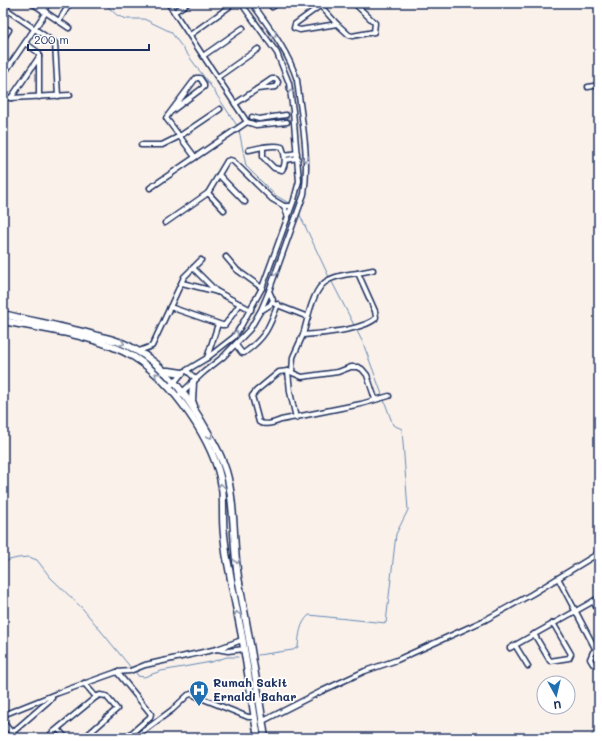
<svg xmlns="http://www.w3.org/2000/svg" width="602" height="741" viewBox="0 0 602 741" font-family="Mali,sans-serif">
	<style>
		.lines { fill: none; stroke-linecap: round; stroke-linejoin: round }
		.stream { stroke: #628ab5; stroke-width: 1 }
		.minor-casing { stroke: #1b2f5e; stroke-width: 7 }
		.highway-casing { stroke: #1b2f5e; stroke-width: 9 }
		.minor { stroke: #fff; stroke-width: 4 }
		.highway { stroke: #fff; stroke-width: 6 }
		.oneway { stroke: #8d97ae }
		.labels { text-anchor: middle; stroke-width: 3.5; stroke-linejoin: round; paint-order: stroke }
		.poi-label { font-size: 12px; font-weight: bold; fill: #1b2f5e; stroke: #fff; text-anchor: start }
	</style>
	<rect width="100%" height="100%" fill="#fbf1eb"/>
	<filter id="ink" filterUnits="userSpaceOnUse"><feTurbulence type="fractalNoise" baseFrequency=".025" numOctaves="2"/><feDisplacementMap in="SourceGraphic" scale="8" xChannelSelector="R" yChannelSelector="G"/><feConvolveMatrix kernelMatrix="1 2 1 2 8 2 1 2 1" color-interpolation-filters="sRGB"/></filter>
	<g filter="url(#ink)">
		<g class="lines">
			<g class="stream">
				<path d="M 106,3 L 109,8 L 118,16 L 127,19 L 144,19 L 171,32 L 210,85 L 238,127"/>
				<path d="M 239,130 L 246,166 L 275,195 L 292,205"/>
				<path d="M 299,213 L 329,277"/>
				<path d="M 331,280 L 355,327"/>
				<path d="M 356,329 L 363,343 L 383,397"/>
				<path d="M 3,564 L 9,560 L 18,558 L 29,557 L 37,560 L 50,577 L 83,609 L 132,669"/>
				<path d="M 258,655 L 293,650 L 298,647 C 299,635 300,623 309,615 L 386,623 L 396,534 L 408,510 L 402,429 L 393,425 L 384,400"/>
				<path d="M 135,671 L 138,676 L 144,677 L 161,671 L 211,662 L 227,657 L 238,657"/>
				<path d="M 590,738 L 599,723"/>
			</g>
			<defs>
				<g id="minor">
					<path d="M 32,3 L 69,28"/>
					<path d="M 168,3 L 247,122 L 256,125 L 287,122"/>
					<path d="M 318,3 L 337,24"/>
					<path d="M 324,3 L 295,24 L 294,28 L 300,30 L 337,24 L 349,35 L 352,36 L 374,32 L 375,23 L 354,3"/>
					<path d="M 3,7 L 55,43 L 58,96"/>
					<path d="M 272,7 L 278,3"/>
					<path d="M 43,11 L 49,3"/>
					<path d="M 174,12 L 188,3"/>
					<path d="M 59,21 L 70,3"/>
					<path d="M 3,27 L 9,30 L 3,39"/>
					<path d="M 190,35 L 229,7"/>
					<path d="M 25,43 L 39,53 L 39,97"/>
					<path d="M 203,56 L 243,28"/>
					<path d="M 3,75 L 46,12"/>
					<path d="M 218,77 L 258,49"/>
					<path d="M 588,87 L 599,85"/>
					<path d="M 3,97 L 11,98 L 70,95"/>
					<path d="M 11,98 L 39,57"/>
					<path d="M 235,104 L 272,79 L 276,79 L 278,82 L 276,87 L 257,89"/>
					<path d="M 172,111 L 204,87 L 204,84 L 200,78 L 196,78 L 166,118 L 195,157"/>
					<path d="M 252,117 L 259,119 L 286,115"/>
					<path d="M 141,145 L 162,145 L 180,136 L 220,109"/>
					<path d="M 249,150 C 259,148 272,144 282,147 C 285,155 287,163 282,170 L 274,168 L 263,157 L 263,147"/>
					<path d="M 285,155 L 297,153"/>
					<path d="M 286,160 L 298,158"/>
					<path d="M 219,175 L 245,202"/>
					<path d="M 150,188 L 247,122"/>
					<path d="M 208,193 L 224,210"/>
					<path d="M 288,217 L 284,206 L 291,206"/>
					<path d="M 165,223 L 208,193 L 227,161 L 230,160 L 233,161 L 272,199 L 284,206"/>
					<path d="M 226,257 L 237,270 L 262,288"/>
					<path d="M 193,268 L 217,292"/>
					<path d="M 182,283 L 218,292 L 251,310"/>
					<path d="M 272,303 L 308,317"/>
					<path d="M 170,307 L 222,325 L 225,325 L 240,304"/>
					<path d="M 262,310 L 270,305 L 273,300 L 269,291"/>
					<path d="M 303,335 C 307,321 312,295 322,285 C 330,276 347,274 358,273"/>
					<path d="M 236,345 L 242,353 L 244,353 C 265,338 269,328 278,304"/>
					<path d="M 139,351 L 152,346 L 184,277 L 201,260"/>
					<path d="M 207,358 L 218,324"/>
					<path d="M 187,371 L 196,379"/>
					<path d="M 288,371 L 290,392 L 296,418"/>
					<path d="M 292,372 L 293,357 L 303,335 C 321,334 361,330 375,319 L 376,317 L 375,311 L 358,273 L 373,270"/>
					<path d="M 169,386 L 175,382 L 182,373 L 207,358 L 234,337 L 241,326 L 262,288 L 294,200 L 299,181 L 293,111 L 289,83 L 277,53 L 241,3"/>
					<path d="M 180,394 L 204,372 L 223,357 L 250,329 L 261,310 L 269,291 L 304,194 C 310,157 301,116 297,80 C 288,51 269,27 252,3"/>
					<path d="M 375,399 L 367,375 L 362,369 L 358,367 L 351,367 L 338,372 L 302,377 L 288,371 L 279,372 L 256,391 L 252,396 L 259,422 C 265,426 274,423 281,420 L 361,404 L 389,396"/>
					<path d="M 558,578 L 596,650"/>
					<path d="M 593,601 L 599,612"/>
					<path d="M 534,634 L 550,661 L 569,658 L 571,654 L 553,623"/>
					<path d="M 515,645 L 528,666"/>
					<path d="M 510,648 L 599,598"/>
					<path d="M 217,649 L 228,651 L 244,649"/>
					<path d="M 599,650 L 593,652 L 590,659 L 593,664 L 599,666"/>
					<path d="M 117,672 L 151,714 L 150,717 L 126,738"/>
					<path d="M 3,715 L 58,693 L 117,672 L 130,671 L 145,665 L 217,649 L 242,640"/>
					<path d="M 263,721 L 322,691 L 365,671 L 397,660 L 485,620 L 532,594 L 599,553"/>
					<path d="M 3,722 L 12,733"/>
					<path d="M 58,729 L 66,738"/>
					<path d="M 51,734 L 96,697 L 84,683"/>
					<path d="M 6,738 L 52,698"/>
					<path d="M 84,738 L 117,709 L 106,696 L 100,695 L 96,697"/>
					<path d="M 134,738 L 172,710 L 188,695 L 191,694 L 248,717 L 255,717"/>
				</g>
				<g id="highway">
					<path d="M 3,314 C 34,322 66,327 97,336 C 110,339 123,342 134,349 C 168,367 189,399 207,431 C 217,448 226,465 229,484 C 235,514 233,546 238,577 C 248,631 257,684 265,738"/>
					<path d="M 3,321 C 44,329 98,335 134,357 C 172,381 215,441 222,487 C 224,502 222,519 224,535 C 225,548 227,561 230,574 C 234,599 240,623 244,648 C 249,678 253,708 258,738"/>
					<path d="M 163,371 L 169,371 L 182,373"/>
					<path d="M 193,382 L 192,401 L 194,406"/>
				</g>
			</defs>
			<use href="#minor" class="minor-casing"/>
			<use href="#highway" class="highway-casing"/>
			<use href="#minor" class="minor"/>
			<use href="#highway" class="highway"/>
		</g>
		<defs><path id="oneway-chevron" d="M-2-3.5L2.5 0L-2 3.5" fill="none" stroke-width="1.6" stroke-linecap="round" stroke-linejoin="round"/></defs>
		<g class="oneway">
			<use href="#oneway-chevron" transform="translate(274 35) rotate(56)"/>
			<use href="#oneway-chevron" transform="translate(291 92) rotate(-100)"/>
			<use href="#oneway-chevron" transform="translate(305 159) rotate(85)"/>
			<use href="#oneway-chevron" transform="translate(275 273) rotate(110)"/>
			<use href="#oneway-chevron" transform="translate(236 333) rotate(-54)"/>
			<use href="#oneway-chevron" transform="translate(122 343) rotate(21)"/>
			<use href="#oneway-chevron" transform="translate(157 375) rotate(-139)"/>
			<use href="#oneway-chevron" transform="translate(210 436) rotate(61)"/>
			<use href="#oneway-chevron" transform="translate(221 486) rotate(-98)"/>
			<use href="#oneway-chevron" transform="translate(237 561) rotate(85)"/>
			<use href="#oneway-chevron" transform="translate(237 614) rotate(-102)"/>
		</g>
	</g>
	<defs>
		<symbol id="hospital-pin" viewBox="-11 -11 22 30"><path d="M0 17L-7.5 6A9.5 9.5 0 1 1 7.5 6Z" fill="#1f6fb2" stroke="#fff"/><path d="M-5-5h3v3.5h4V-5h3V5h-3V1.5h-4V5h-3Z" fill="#fff"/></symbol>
	</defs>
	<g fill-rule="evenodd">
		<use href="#hospital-pin" x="188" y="679" width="22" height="30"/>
	</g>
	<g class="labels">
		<g class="poi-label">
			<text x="213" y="687">Rumah Sakit<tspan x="213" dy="14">Ernaldi Bahar</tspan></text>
		</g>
	</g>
	<rect width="602" height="741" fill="none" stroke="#fff" stroke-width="16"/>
	<rect x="8" y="8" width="586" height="725" fill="none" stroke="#1b2f5e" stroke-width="1.5" filter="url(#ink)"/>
	<g transform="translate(556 695) rotate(172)"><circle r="19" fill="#ffffff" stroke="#a4acbf"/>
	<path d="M0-3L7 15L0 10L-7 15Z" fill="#1f6fb2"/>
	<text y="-6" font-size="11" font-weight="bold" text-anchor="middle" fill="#1b2f5e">U</text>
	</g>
	<path d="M28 44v6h121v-6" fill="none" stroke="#1b2f5e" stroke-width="2"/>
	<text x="34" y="44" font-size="12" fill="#1b2f5e" stroke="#ffffff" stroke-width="3" paint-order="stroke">200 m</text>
</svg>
